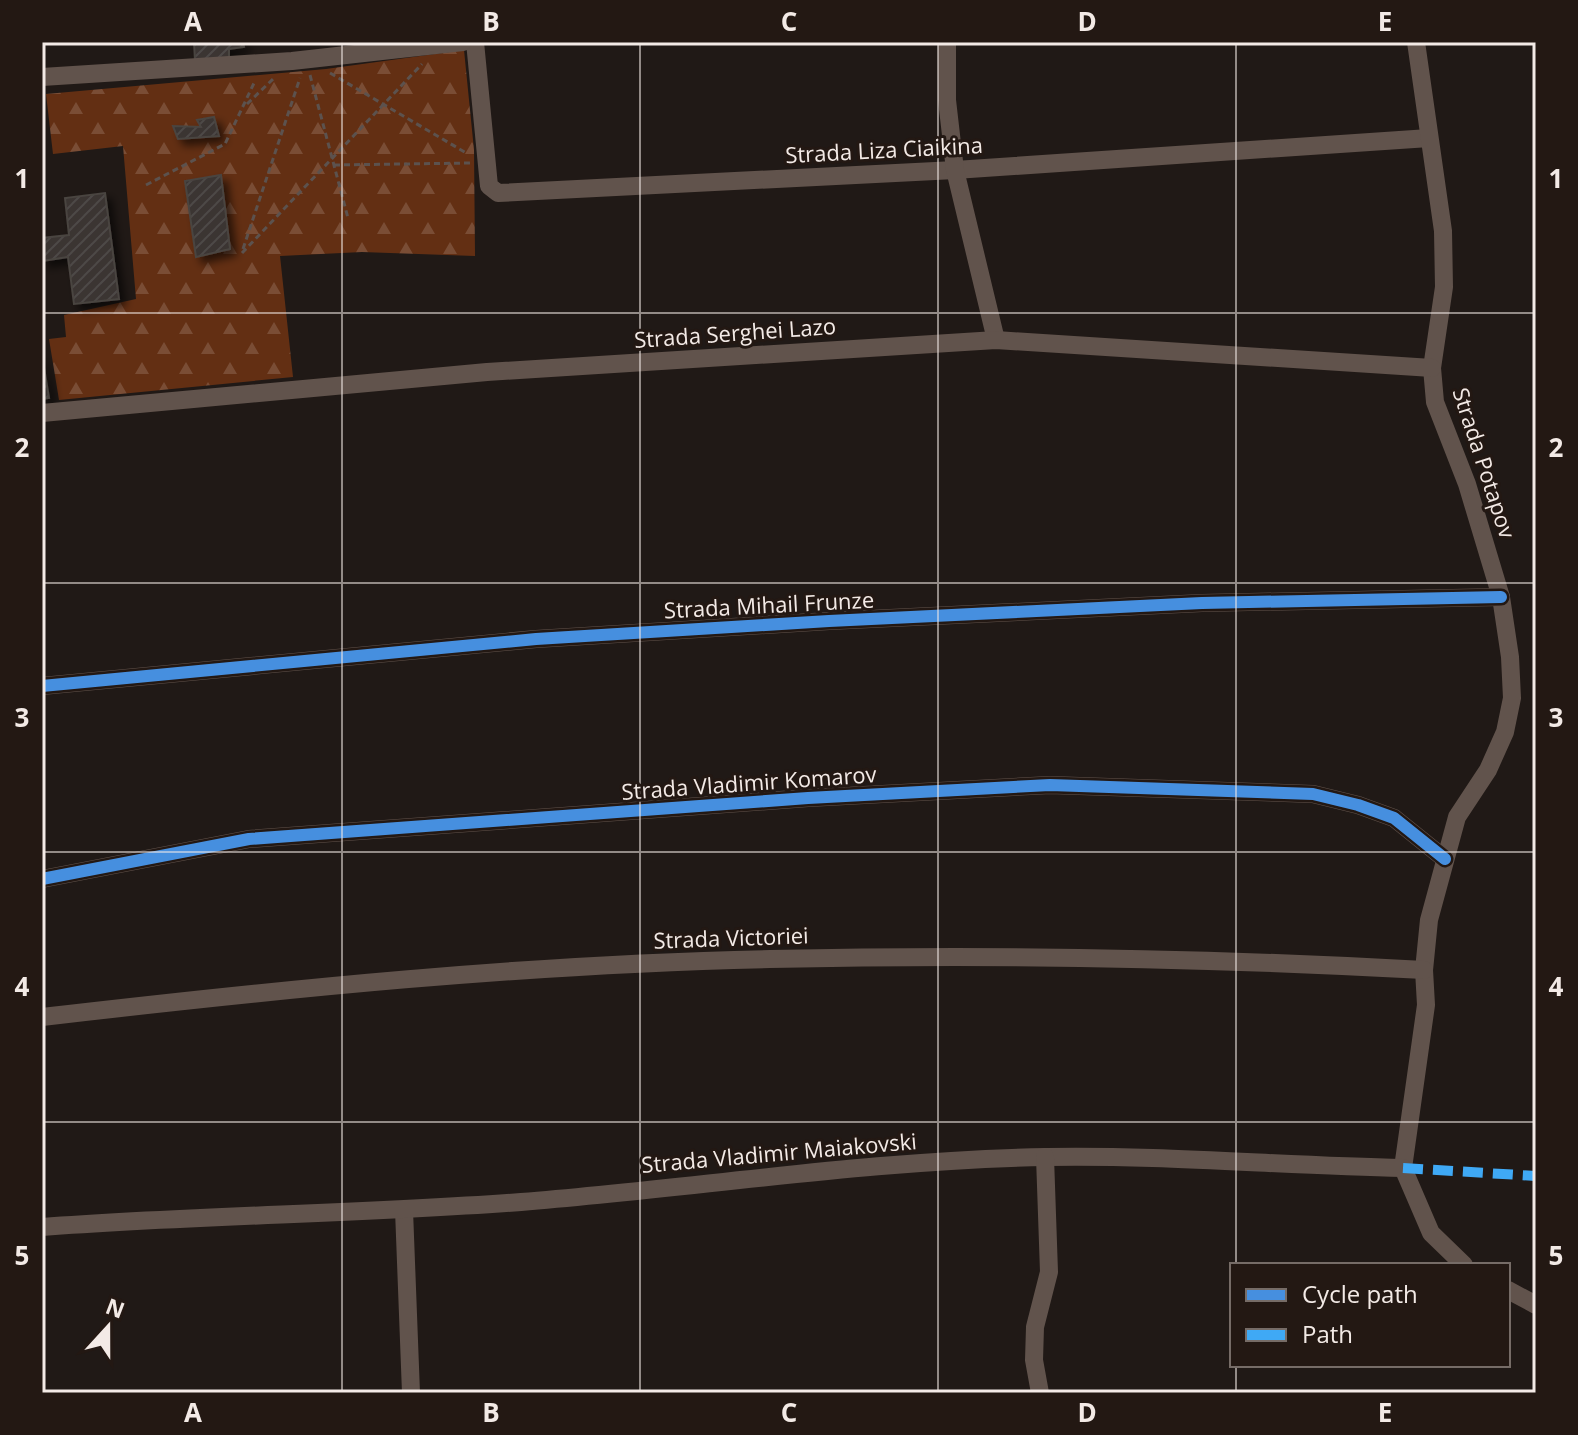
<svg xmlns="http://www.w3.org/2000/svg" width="1578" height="1435" viewBox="0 0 1578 1435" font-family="'Open Sans',sans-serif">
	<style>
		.forest { fill: url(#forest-firs) }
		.building { fill: url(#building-hatch); stroke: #4a4441; stroke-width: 2; filter: url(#shadow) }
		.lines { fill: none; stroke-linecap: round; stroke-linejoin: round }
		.path { stroke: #5c524e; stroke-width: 3; stroke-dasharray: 6 4; stroke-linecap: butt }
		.minor { stroke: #61534c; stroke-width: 18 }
		.quiet { stroke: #3fa9f5; stroke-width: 10; stroke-dasharray: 20 10; stroke-linecap: butt }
		.cycleway-casing { stroke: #231813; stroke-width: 17 }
		.cycleway { stroke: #468fdf; stroke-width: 12 }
		.grid { fill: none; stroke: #f3eae6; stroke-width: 2; stroke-opacity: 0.55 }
		.labels { text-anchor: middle; stroke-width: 6; stroke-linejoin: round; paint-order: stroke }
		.street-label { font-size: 22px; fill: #f3eae6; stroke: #231813 }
		.neatline { fill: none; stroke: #f3eae6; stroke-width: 3 }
		.grid-label { font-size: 26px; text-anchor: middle; font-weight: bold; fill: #f3eae6 }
	</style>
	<defs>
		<pattern id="forest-firs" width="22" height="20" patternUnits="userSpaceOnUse" patternTransform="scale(2)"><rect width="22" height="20" fill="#632f13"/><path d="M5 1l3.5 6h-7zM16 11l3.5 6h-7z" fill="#7a4d35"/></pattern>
		<pattern id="building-hatch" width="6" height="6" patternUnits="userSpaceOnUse" patternTransform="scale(2)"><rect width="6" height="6" fill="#3a3432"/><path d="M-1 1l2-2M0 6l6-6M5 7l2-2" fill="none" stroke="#4d4846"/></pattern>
		<filter id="shadow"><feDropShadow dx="6" dy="6" stdDeviation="4" flood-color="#0009"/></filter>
	</defs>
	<rect width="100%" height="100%" fill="#201916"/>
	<path class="forest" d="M 464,50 L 474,150 L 475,256 L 362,252 L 280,256 L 293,377 L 59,400 L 49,339 L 66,337 L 64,315 L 136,299 L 123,146 L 53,154 L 46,94 L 326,69 Z"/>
	<g class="building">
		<path d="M 194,42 L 243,42 L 244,47 L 229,49 L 229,60 L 195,60 Z"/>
		<path d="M 214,117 L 219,136 L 178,139 L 173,126 L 201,127 L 197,120 Z"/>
		<path d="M 221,175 L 230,249 L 196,257 L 185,181 Z"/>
		<path d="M 105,193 L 119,299 L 74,304 L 68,257 L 42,261 L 42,238 L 69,235 L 65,198 Z"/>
		<path d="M 42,356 L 49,398 L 42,399 Z"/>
	</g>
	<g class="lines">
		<g class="path">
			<path d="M 330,73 L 468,154"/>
			<path d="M 310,75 L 348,218"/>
			<path d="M 247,104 L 273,79"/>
			<path d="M 334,165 L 470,163"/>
			<path d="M 146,185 L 225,144 L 255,81"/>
			<path d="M 243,249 L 300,78"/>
			<path d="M 242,253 L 422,64"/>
		</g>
		<g class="minor">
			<path d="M 475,42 L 489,186 L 498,193 L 955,170 L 1429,138"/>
			<path d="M 947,42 L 947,100 L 955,170 L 996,340"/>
			<path d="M 1416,42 L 1443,231 L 1444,287 L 1432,368 L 1435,402 L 1467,484 L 1501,597 L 1510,657 L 1512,698 L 1505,732 L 1488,770 L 1457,817 L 1429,920 L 1424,970 L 1426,1005 L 1403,1168 L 1431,1233 L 1464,1265"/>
			<path d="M 42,77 L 292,61 L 463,42"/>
			<path d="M 42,413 L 487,372 L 996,340 L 1432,368"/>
			<path d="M 42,686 L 536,639 L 829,621 L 1202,603 L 1501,597"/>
			<path d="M 42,879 L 249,839 L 808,798 L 1050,785 L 1313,794 L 1358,805 L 1394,818 L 1445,859"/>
			<path d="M 42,1017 C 283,989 527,964 770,959 C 989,954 1206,958 1424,970"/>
			<path d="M 404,1210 L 411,1393"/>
			<path d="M 42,1227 C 202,1215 362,1214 521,1202 C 696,1188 871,1160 1047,1157 C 1166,1155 1285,1166 1403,1168"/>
			<path d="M 1508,1290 L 1536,1305"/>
			<path d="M 1040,1393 L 1034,1360 L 1035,1327 L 1049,1272 L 1045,1157"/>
		</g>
		<path class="quiet" d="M 1403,1168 L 1536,1176"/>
		<defs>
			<g id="cycleway">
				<path d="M 42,686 L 536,639 L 829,621 L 1202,603 L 1501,597"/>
				<path d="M 42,879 L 249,839 L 808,798 L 1050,785 L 1313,794 L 1358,805 L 1394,818 L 1445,859"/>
			</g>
		</defs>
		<use href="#cycleway" class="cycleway-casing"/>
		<use href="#cycleway" class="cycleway"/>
	</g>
	<path class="grid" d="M 342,42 L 342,1393M 640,42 L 640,1393M 938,42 L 938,1393M 1236,42 L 1236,1265M 42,313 L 1536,313M 42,583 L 1536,583M 42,852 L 1536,852M 42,1122 L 1536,1122M 1236,1365 L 1236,1393"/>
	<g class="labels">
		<g class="street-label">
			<text transform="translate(884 150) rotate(-3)" y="8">Strada Liza Ciaikina</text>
			<text transform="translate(735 333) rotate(-4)" y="8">Strada Serghei Lazo</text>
			<text transform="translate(1484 463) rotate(72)" y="8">Strada Potapov</text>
			<text transform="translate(769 605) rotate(-3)" y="8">Strada Mihail Frunze</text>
			<text transform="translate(749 783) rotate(-4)" y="8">Strada Vladimir Komarov</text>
			<text transform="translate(731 938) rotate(-2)" y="8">Strada Victoriei</text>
			<text transform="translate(779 1153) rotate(-5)" y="8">Strada Vladimir Maiakovski</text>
		</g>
	</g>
	<rect width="1578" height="1435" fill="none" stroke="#231813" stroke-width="88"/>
	<rect x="1230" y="1263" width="280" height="104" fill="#231813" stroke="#766c67" stroke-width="2"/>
	<rect x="1246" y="1289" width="40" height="12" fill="#468fdf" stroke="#766c67" stroke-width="2"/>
	<text x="1302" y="1303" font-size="24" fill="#f3eae6">Cycle path</text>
	<rect x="1246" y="1329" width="40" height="12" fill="#3fa9f5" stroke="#766c67" stroke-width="2"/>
	<text x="1302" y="1343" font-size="24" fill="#f3eae6">Path</text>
	<g transform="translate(108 1327) rotate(21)" stroke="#231813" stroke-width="6" paint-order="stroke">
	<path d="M0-6L14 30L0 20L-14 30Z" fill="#f3eae6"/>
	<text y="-12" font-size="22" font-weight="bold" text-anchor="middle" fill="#f3eae6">N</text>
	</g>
	<rect x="44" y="44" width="1490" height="1347" class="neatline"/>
	<g class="grid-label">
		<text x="193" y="31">A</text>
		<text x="491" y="31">B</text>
		<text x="789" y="31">C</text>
		<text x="1087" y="31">D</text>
		<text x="1385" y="31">E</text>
		<text x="22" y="188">1</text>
		<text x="1556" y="188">1</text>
		<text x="22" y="457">2</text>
		<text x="1556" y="457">2</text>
		<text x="22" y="727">3</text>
		<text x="1556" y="727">3</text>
		<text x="22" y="996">4</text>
		<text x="1556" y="996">4</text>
		<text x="22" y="1265">5</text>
		<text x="1556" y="1265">5</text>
		<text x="193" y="1422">A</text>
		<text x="491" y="1422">B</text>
		<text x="789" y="1422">C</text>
		<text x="1087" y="1422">D</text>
		<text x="1385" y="1422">E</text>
	</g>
</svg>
